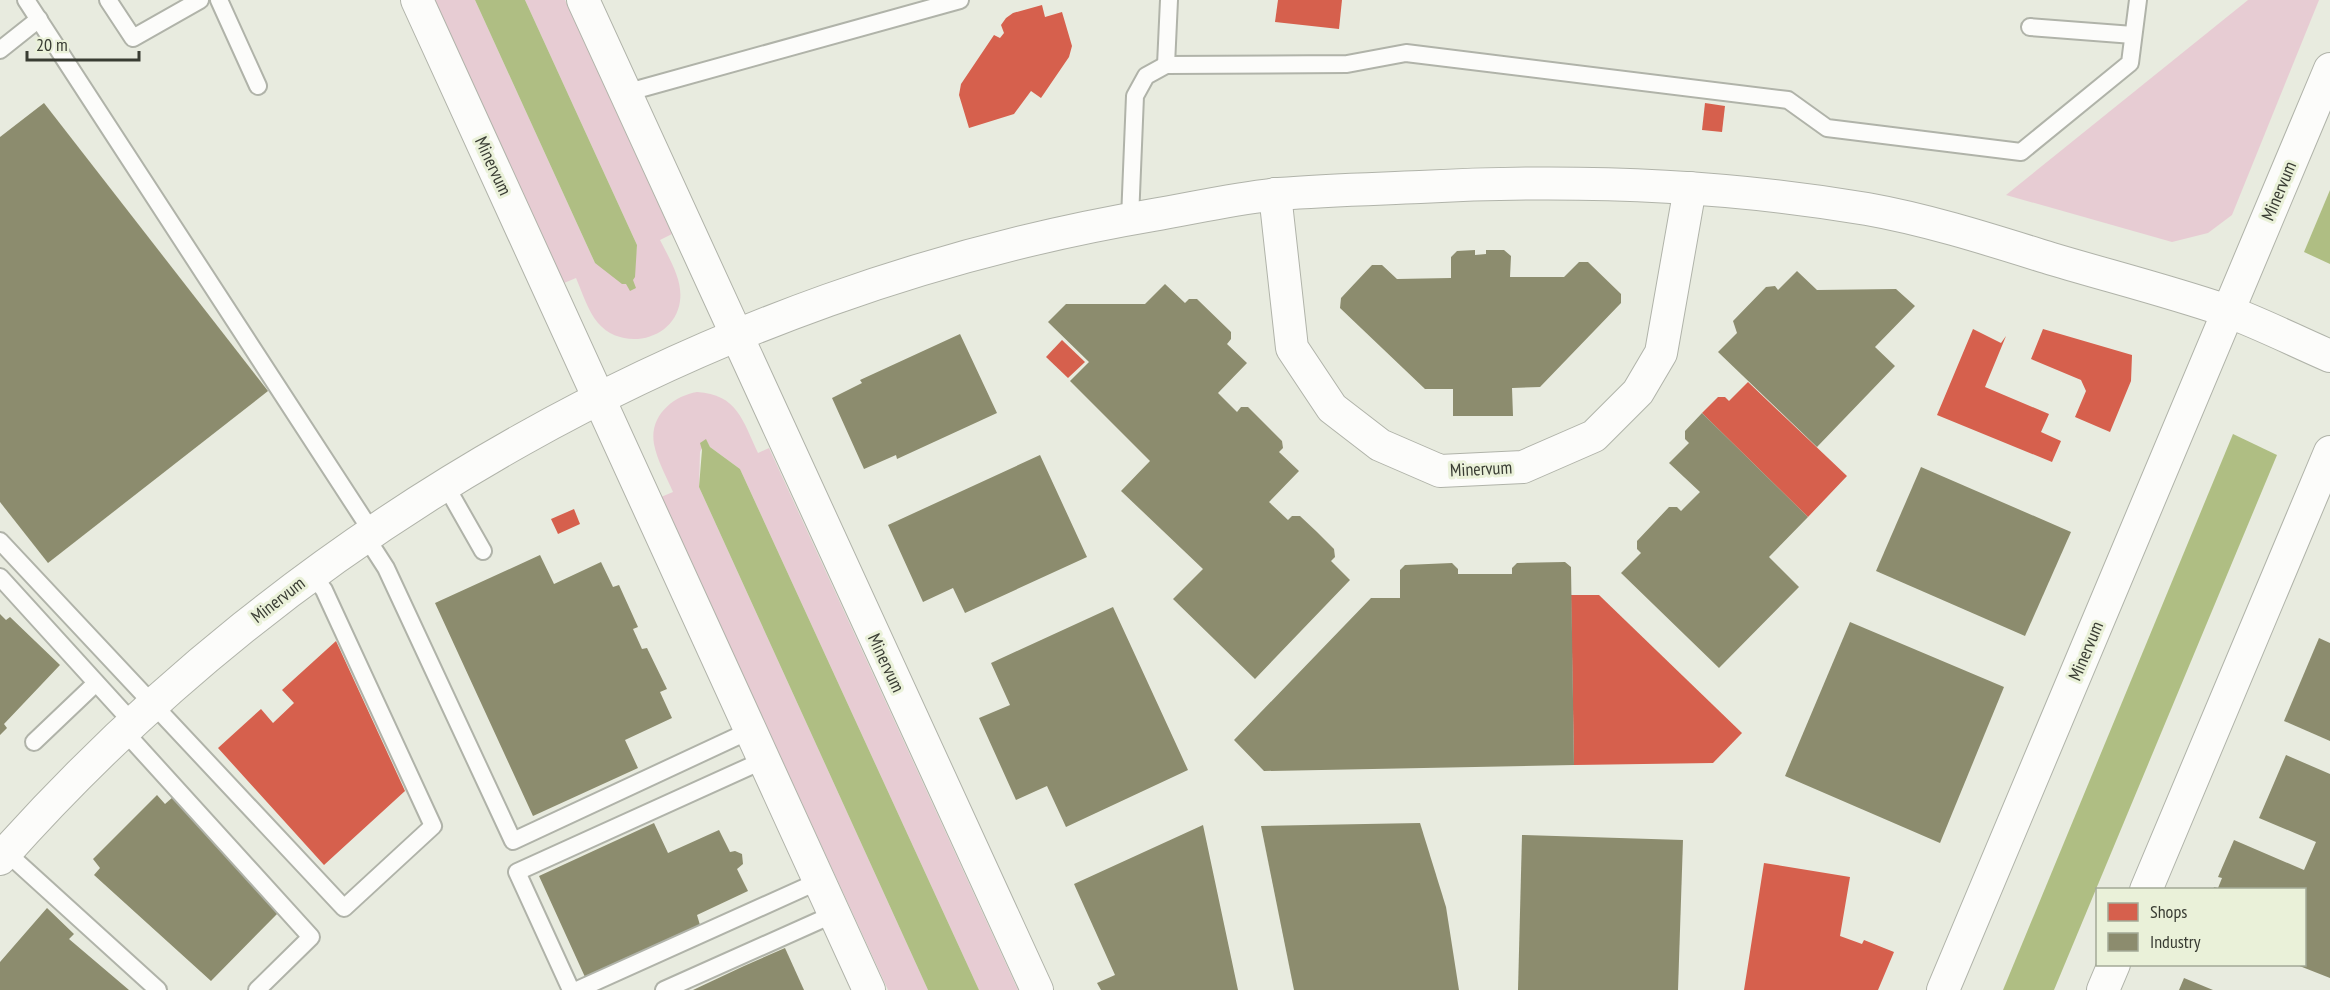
<svg xmlns="http://www.w3.org/2000/svg" width="2330" height="990" viewBox="0 0 2330 990" font-family="'PT Sans Narrow',sans-serif">
	<style>
		.green { fill: #e7ccd3 }
		.water { fill: #afbe83 }
		.shops { fill: #d6604d }
		.industry { fill: #8c8c6e }
		.lines { fill: none; stroke-linecap: round; stroke-linejoin: round }
		.service-casing { stroke: #b0b3a9; stroke-width: 20 }
		.minor-casing { stroke: #b0b3a9; stroke-width: 34 }
		.service { stroke: #fcfcfa; stroke-width: 16 }
		.minor { stroke: #fcfcfa; stroke-width: 32 }
		.labels { text-anchor: middle; stroke-width: 6; stroke-linejoin: round; paint-order: stroke }
		.street-label { font-size: 18px; fill: #393c33; stroke: #eaf1d9 }
	</style>
	<rect width="100%" height="100%" fill="#e8ebdf"/>
	<g class="green">
		<path d="M 435,0 L 475,0 L 595,263 L 633,280 L 637,245 L 525,0 L 565,0 L 672,234 L 660,240 C 669,258 683,280 680,301 C 675,340 623,352 598,323 C 588,311 582,292 576,278 L 564,283 Z"/>
		<path d="M 2248,0 L 2319,0 L 2232,215 L 2208,233 L 2172,242 L 2006,195 Z"/>
		<path d="M 697,392 C 737,394 743,421 758,453 L 769,448 L 1018,990 L 979,990 L 740,469 L 710,447 L 706,440 L 700,452 L 699,487 L 928,990 L 888,990 L 661,497 L 673,492 C 666,476 657,460 654,444 C 649,416 673,396 697,392 Z"/>
	</g>
	<g class="water">
		<path d="M 475,0 L 525,0 L 637,245 L 635,277 L 633,280 L 636,288 L 630,291 L 626,284 L 622,284 L 595,263 Z"/>
		<path d="M 2330,190 L 2330,264 L 2304,252 Z"/>
		<path d="M 2233,434 L 2277,455 L 2054,990 L 2003,990 Z"/>
		<path d="M 706,439 L 710,447 L 740,469 L 979,990 L 928,990 L 699,487 L 702,450 L 700,443 Z"/>
	</g>
	<g class="shops">
		<path d="M 1278,0 L 1342,0 L 1339,29 L 1275,22 Z"/>
		<path d="M 1042,5 L 1045,17 L 1062,12 L 1072,46 L 1069,57 L 1041,98 L 1031,91 L 1014,114 L 969,128 L 959,95 L 961,84 L 994,35 L 1000,38 L 1004,33 L 1001,25 L 1006,18 L 1013,13 Z"/>
		<path d="M 1705,103 L 1725,106 L 1722,132 L 1702,130 Z"/>
		<path d="M 1973,329 L 2001,343 L 2006,336 L 1985,387 L 2049,414 L 2041,432 L 2061,441 L 2052,462 L 1937,415 Z"/>
		<path d="M 2043,329 L 2132,355 L 2131,381 L 2110,432 L 2075,417 L 2086,391 L 2081,380 L 2031,359 Z"/>
		<path d="M 1062,340 L 1085,362 L 1068,378 L 1046,357 Z"/>
		<path d="M 1748,382 L 1847,476 L 1808,517 L 1702,413 L 1718,397 L 1725,397 L 1729,401 Z"/>
		<path d="M 574,509 L 580,524 L 558,534 L 551,519 Z"/>
		<path d="M 1571,595 L 1599,595 L 1742,733 L 1713,763 L 1574,765 Z"/>
		<path d="M 336,641 L 405,791 L 324,865 L 218,748 L 261,709 L 273,723 L 294,703 L 282,690 Z"/>
		<path d="M 1764,863 L 1850,877 L 1840,936 L 1862,944 L 1864,940 L 1894,952 L 1878,990 L 1744,990 Z"/>
	</g>
	<g class="industry">
		<path d="M 44,103 L 268,391 L 48,563 L 0,502 L 0,137 Z"/>
		<path d="M 1475,250 L 1475,255 L 1486,254 L 1486,250 L 1504,250 L 1511,256 L 1510,277 L 1564,277 L 1579,262 L 1588,262 L 1621,294 L 1621,303 L 1540,387 L 1512,388 L 1513,416 L 1453,416 L 1453,389 L 1425,389 L 1340,308 L 1341,298 L 1372,265 L 1382,265 L 1397,279 L 1451,278 L 1451,257 L 1457,251 Z"/>
		<path d="M 1797,271 L 1817,290 L 1896,289 L 1915,306 L 1875,347 L 1895,366 L 1817,447 L 1718,352 L 1737,333 L 1733,321 L 1766,287 L 1775,286 L 1778,290 Z"/>
		<path d="M 1165,284 L 1185,303 L 1189,299 L 1197,299 L 1231,332 L 1231,339 L 1227,344 L 1247,363 L 1218,393 L 1237,412 L 1241,407 L 1248,407 L 1282,441 L 1283,448 L 1279,452 L 1299,471 L 1269,502 L 1288,520 L 1292,516 L 1300,516 L 1317,532 L 1334,549 L 1335,557 L 1331,561 L 1350,580 L 1255,679 L 1173,599 L 1203,569 L 1121,491 L 1150,461 L 1070,381 L 1089,362 L 1048,322 L 1066,304 L 1145,304 Z"/>
		<path d="M 960,334 L 997,413 L 897,459 L 896,455 L 864,469 L 832,398 L 862,383 L 860,380 Z"/>
		<path d="M 1702,413 L 1808,517 L 1769,557 L 1799,587 L 1719,668 L 1621,573 L 1641,553 L 1637,549 L 1637,541 L 1669,507 L 1677,507 L 1681,511 L 1700,492 L 1669,463 L 1689,443 L 1685,439 L 1685,431 Z"/>
		<path d="M 1040,455 L 1087,557 L 965,613 L 953,588 L 923,602 L 888,525 Z"/>
		<path d="M 1921,467 L 2071,532 L 2025,636 L 1876,571 Z"/>
		<path d="M 540,555 L 554,584 L 601,562 L 613,587 L 619,585 L 638,627 L 633,629 L 642,649 L 647,648 L 667,689 L 660,692 L 672,718 L 625,740 L 638,768 L 533,816 L 435,603 Z"/>
		<path d="M 1565,562 L 1571,567 L 1574,765 L 1264,771 L 1234,740 L 1371,598 L 1400,598 L 1400,570 L 1405,565 L 1452,563 L 1458,569 L 1458,574 L 1512,574 L 1512,568 L 1517,563 Z"/>
		<path d="M 1113,607 L 1188,770 L 1066,827 L 1047,786 L 1016,800 L 979,718 L 1010,705 L 991,663 Z"/>
		<path d="M 0,614 L 6,620 L 10,617 L 60,665 L 4,724 L 7,728 L 0,735 Z"/>
		<path d="M 1850,622 L 2004,687 L 1940,843 L 1785,776 Z"/>
		<path d="M 2319,638 L 2330,643 L 2330,741 L 2284,721 Z"/>
		<path d="M 2286,755 L 2330,774 L 2330,978 L 2297,965 L 2304,964 L 2304,890 L 2213,890 L 2214,887 L 2218,888 L 2222,878 L 2218,877 L 2234,840 L 2304,870 L 2316,842 L 2259,818 Z"/>
		<path d="M 157,795 L 165,804 L 173,797 L 278,913 L 211,981 L 94,875 L 100,868 L 93,859 Z"/>
		<path d="M 654,823 L 668,853 L 719,830 L 730,852 L 735,851 L 742,854 L 743,864 L 737,869 L 748,891 L 697,915 L 700,925 L 585,977 L 539,876 Z"/>
		<path d="M 1420,823 L 1446,907 L 1459,990 L 1294,990 L 1261,826 Z"/>
		<path d="M 1203,825 L 1238,990 L 1101,990 L 1097,983 L 1115,975 L 1074,884 Z"/>
		<path d="M 1522,835 L 1683,840 L 1678,990 L 1518,990 Z"/>
		<path d="M 47,908 L 74,934 L 69,939 L 129,990 L 0,990 L 0,962 Z"/>
		<path d="M 785,948 L 804,990 L 693,990 L 744,966 Z"/>
		<path d="M 2184,978 L 2213,990 L 2179,990 Z"/>
	</g>
	<g class="lines">
		<defs>
			<g id="service">
				<path d="M 26,0 L 372,532"/>
				<path d="M 108,0 L 133,38 L 200,0"/>
				<path d="M 219,0 L 258,86"/>
				<path d="M 2030,27 L 2133,35"/>
				<path d="M 0,50 L 39,19"/>
				<path d="M 1166,65 L 1169,0"/>
				<path d="M 625,93 L 960,0"/>
				<path d="M 1130,219 L 1135,96 L 1146,76 L 1166,65 L 1347,64 L 1406,53 L 1788,100 L 1827,128 L 2021,152 L 2130,63 L 2138,0"/>
				<path d="M 446,486 L 483,551"/>
				<path d="M 366,537 L 386,568 L 513,841 L 751,730"/>
				<path d="M 0,541 L 344,908 L 433,826 L 324,590 L 312,574"/>
				<path d="M 0,577 L 132,722"/>
				<path d="M 124,731 L 311,937 L 257,990"/>
				<path d="M 34,742 L 96,683"/>
				<path d="M 6,852 L 158,990"/>
				<path d="M 571,990 L 517,872 L 764,760"/>
				<path d="M 577,990 L 819,881"/>
				<path d="M 664,990 L 834,914"/>
			</g>
			<g id="minor">
				<path d="M 417,0 L 869,990"/>
				<path d="M 583,0 L 1037,990"/>
				<path d="M 1275,194 L 1292,348 L 1332,408 L 1380,445 L 1440,471 L 1523,467 L 1594,436 L 1638,392 L 1661,353 L 1690,188"/>
				<path d="M 0,859 C 297,524 711,290 1153,215 C 1194,208 1237,198 1279,194 C 1325,190 1373,189 1420,187 C 1567,179 1720,184 1867,209 C 1929,220 1991,240 2052,259 C 2109,276 2168,291 2224,310 C 2260,323 2295,341 2330,356"/>
				<path d="M 2146,890 L 2330,452"/>
				<path d="M 1943,990 L 2330,69"/>
				<path d="M 2103,990 L 2114,964"/>
			</g>
		</defs>
		<use href="#service" class="service-casing"/>
		<use href="#minor" class="minor-casing"/>
		<use href="#service" class="service"/>
		<use href="#minor" class="minor"/>
	</g>
	<g class="labels">
		<g class="street-label">
			<text transform="translate(493 166) rotate(65)" y="6">Minervum</text>
			<text transform="translate(2279 191) rotate(-67)" y="6">Minervum</text>
			<text transform="translate(1481 469) rotate(-3)" y="6">Minervum</text>
			<text transform="translate(278 600) rotate(-38)" y="6">Minervum</text>
			<text transform="translate(2086 651) rotate(-67)" y="6">Minervum</text>
			<text transform="translate(886 663) rotate(65)" y="6">Minervum</text>
		</g>
	</g>
	<rect x="2096" y="888" width="210" height="78" fill="#eaf1d9" stroke="#a3a997" stroke-width="1.5"/>
	<rect x="2108" y="903" width="30" height="18" fill="#d6604d" stroke="#a3a997" stroke-width="1.5"/>
	<text x="2150" y="918" font-size="18" fill="#393c33">Shops</text>
	<rect x="2108" y="933" width="30" height="18" fill="#8c8c6e" stroke="#a3a997" stroke-width="1.5"/>
	<text x="2150" y="948" font-size="18" fill="#393c33">Industry</text>
	<path d="M27 51v9h112v-9" fill="none" stroke="#393c33" stroke-width="3"/>
	<text x="36" y="51" font-size="18" fill="#393c33" stroke="#eaf1d9" stroke-width="4.5" paint-order="stroke">20 m</text>
</svg>
